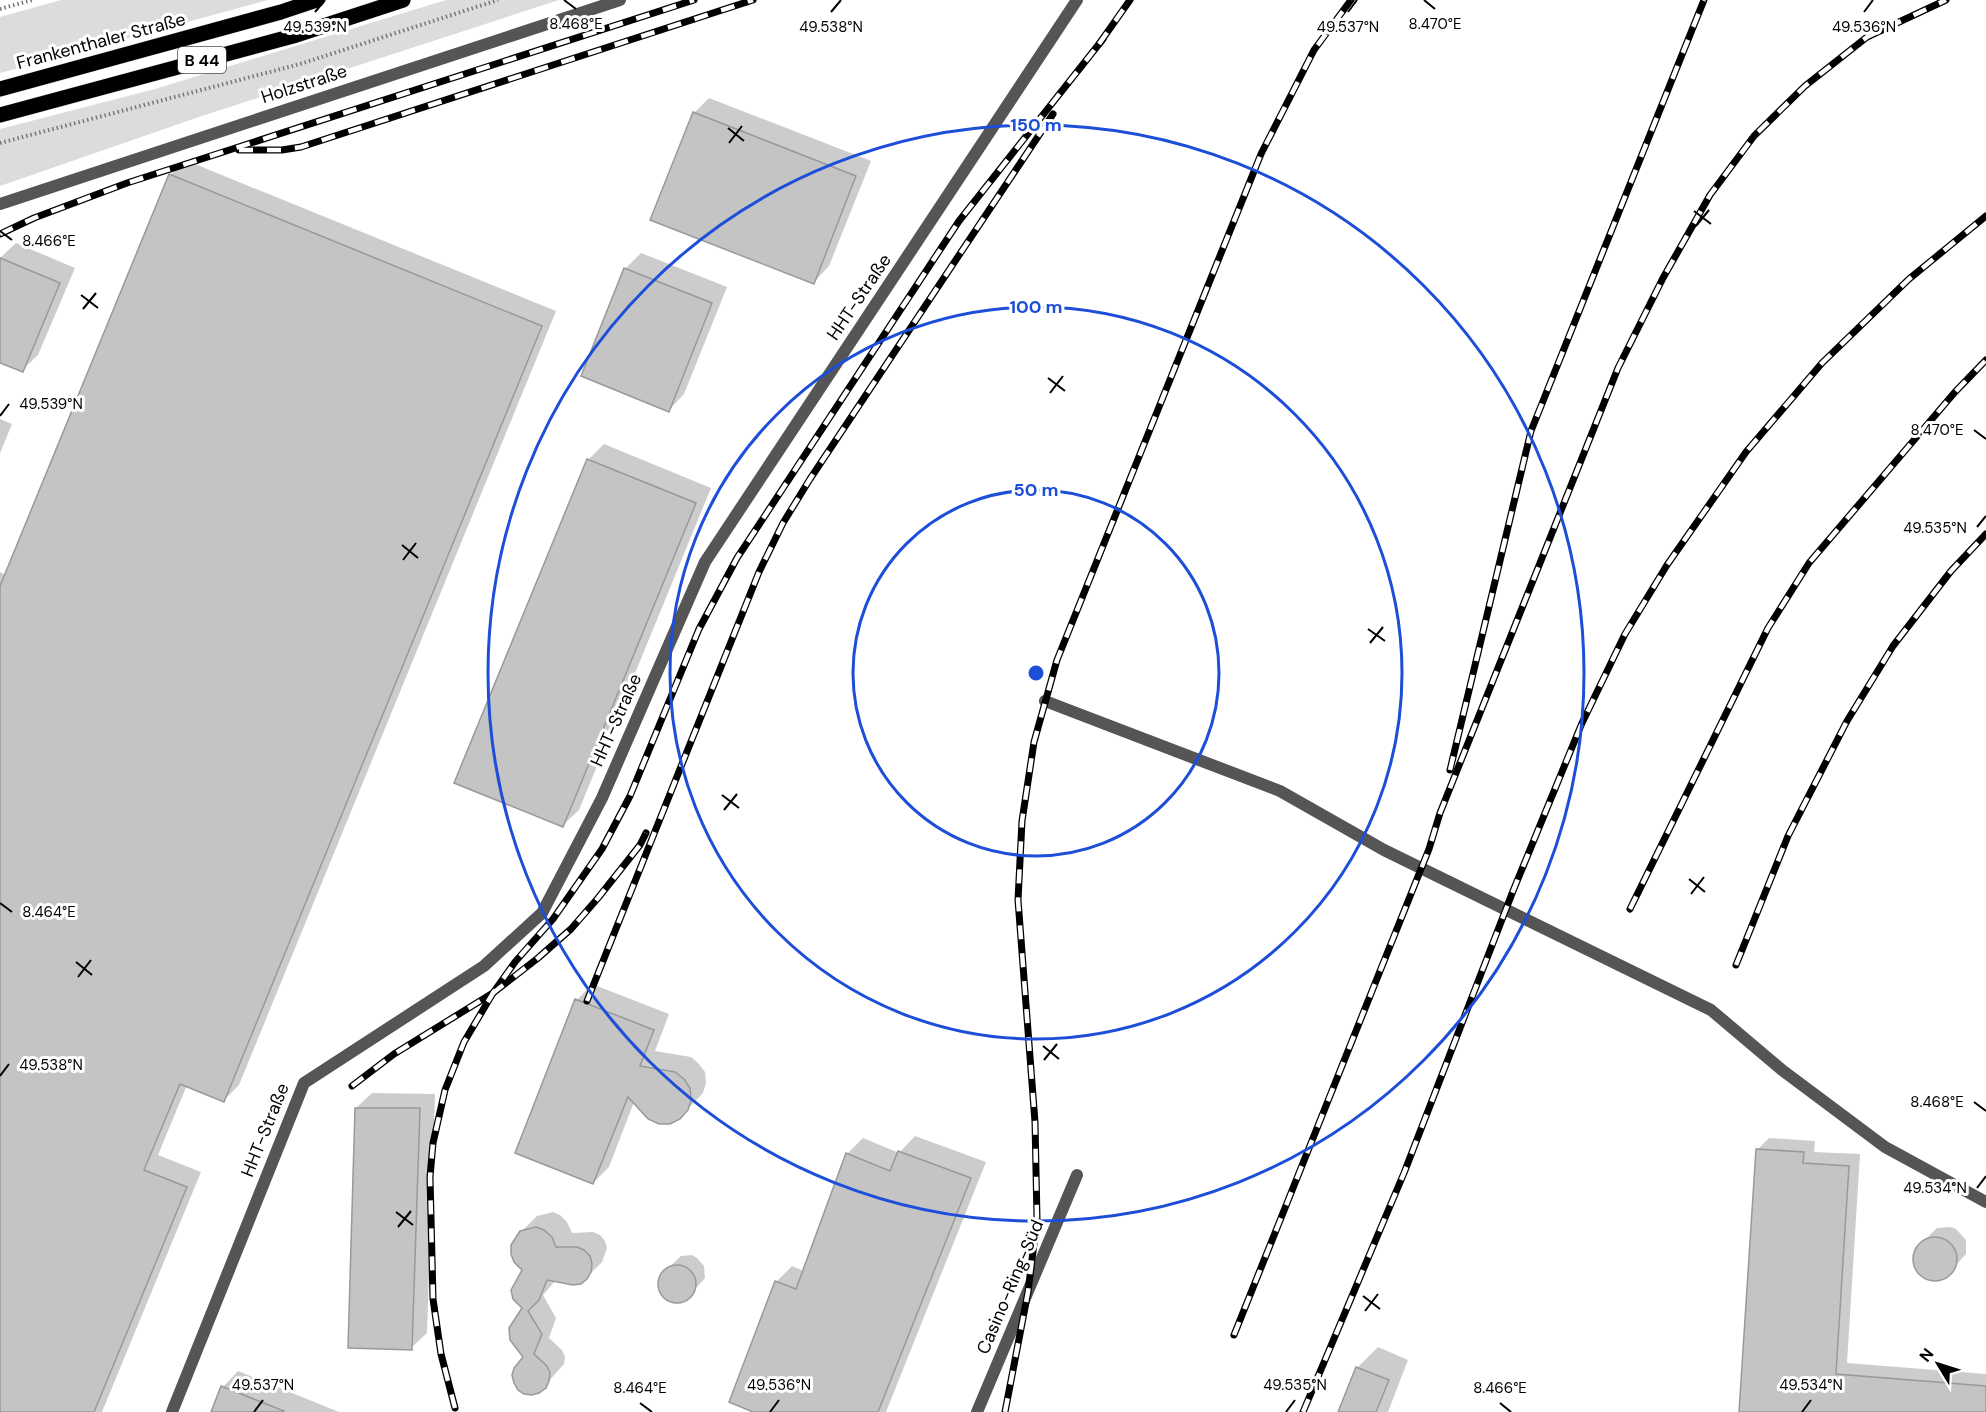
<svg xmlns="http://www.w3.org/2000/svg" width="1986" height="1412" viewBox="0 0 1986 1412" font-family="'DM Sans',sans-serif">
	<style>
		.green { fill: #dcdcdc }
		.shadow { fill: #0003 }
		.building { fill: #c4c4c4; stroke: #999; stroke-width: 1.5 }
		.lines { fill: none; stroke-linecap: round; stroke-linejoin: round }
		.primary-casing { stroke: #dbdbdb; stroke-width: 16 }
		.path { stroke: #777; stroke-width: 4; stroke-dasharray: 1.5 3; stroke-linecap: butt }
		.service { stroke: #555; stroke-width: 12 }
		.primary { stroke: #000; stroke-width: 15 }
		.rail-casing { stroke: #000; stroke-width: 7 }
		.rail { stroke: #fff; stroke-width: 4.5; stroke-dasharray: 14; stroke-linecap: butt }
		.ticks { fill: none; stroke: #000; stroke-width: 2 }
		.ring { fill: none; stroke: #1d4ed8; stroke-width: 3 }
		.labels { text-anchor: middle; stroke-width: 6; stroke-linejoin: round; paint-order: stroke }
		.shield { fill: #fff; stroke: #4c4c4c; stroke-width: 1.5 }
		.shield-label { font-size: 16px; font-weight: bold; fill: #000 }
		.street-label { font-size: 18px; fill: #000; stroke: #fff }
		.ticks-label { font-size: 15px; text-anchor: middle; fill: #000; stroke: #fff; stroke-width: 6; stroke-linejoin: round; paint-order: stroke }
		.centre { fill: #1d4ed8; stroke: #fff; stroke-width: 3 }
		.ring-label { font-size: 18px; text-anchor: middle; font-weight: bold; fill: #1d4ed8; stroke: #fff; stroke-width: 6; stroke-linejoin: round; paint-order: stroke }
	</style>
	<rect width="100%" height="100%" fill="#fff"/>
	<g class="green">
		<path d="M 61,0 L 268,0 L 0,73 L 0,17 Z"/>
		<path d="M 446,0 L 559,0 L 199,117 L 0,186 L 0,129 L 155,89 Z"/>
	</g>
	<g class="shadow">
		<path d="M 709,98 L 871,161 L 829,266 L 814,282 L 694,113 Z"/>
		<path d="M 185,160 L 556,311 L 239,1085 L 224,1100 L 187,1085 L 158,1155 L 201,1172 L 102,1412 L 0,1412 L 0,572 L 6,575 L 170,175 Z"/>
		<path d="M 16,243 L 75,268 L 38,355 L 22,370 L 0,361 L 0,258 Z"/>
		<path d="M 641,253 L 727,287 L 684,394 L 669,410 L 625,269 Z"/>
		<path d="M 0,419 L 12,424 L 0,453 Z"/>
		<path d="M 604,444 L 711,488 L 579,810 L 563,825 L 588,460 Z"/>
		<path d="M 592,984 L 669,1014 L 655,1051 L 691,1057 L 699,1064 L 705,1072 L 706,1083 L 703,1093 L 680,1117 L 634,1102 L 609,1167 L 593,1183 L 516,1153 L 577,1000 Z"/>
		<path d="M 372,1093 L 435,1094 L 427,1333 L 411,1348 L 356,1108 Z"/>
		<path d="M 915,1136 L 986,1162 L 886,1412 L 750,1412 L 776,1282 L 792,1266 L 804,1271 L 847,1154 L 863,1138 L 899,1153 Z"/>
		<path d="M 1769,1138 L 1815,1141 L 1814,1152 L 1860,1154 L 1847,1363 L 1986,1374 L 1986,1412 L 1740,1412 L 1757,1150 Z"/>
		<path d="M 553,1212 L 560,1215 L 567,1222 L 572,1233 L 593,1232 L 600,1235 L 605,1241 L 607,1248 L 602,1262 L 586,1278 L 556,1280 L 543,1295 L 556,1318 L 549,1338 L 562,1350 L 565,1357 L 564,1364 L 539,1392 L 524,1308 L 521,1232 L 537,1216 Z"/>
		<path d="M 1950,1227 L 1956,1229 L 1966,1240 L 1966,1254 L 1946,1276 L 1932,1279 L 1925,1277 L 1915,1267 L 1914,1261 L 1916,1248 L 1937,1228 Z"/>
		<path d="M 692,1255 L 697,1258 L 704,1266 L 705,1278 L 686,1299 L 674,1302 L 663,1296 L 660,1291 L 659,1280 L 661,1275 L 681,1256 Z"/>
		<path d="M 1378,1347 L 1408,1360 L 1388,1412 L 1340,1412 L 1357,1368 Z"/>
		<path d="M 238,1371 L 339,1412 L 213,1412 L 223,1387 Z"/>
	</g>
	<g class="building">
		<path d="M 693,112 L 856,176 L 814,284 L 650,220 Z"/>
		<path d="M 169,174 L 542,326 L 224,1102 L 180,1084 L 144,1170 L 187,1187 L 94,1412 L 0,1412 L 0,586 Z"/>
		<path d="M 0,258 L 60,283 L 23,372 L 0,363 Z"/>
		<path d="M 624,268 L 712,303 L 669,412 L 581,376 Z"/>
		<path d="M 587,459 L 696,503 L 563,827 L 454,783 Z"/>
		<path d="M 575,999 L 654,1030 L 640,1066 L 675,1072 L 684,1079 L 690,1088 L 691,1100 L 688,1110 L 680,1119 L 670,1124 L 659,1124 L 648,1119 L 628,1097 L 593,1184 L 515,1153 Z"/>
		<path d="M 355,1108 L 420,1108 L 412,1350 L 348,1348 Z"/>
		<path d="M 1756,1149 L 1804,1152 L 1803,1163 L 1849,1166 L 1836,1374 L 1986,1386 L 1986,1412 L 1739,1412 Z"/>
		<path d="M 898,1151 L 971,1178 L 878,1412 L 753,1412 L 729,1402 L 775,1281 L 796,1289 L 846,1153 L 890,1171 Z"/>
		<path d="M 536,1227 L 544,1230 L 552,1237 L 556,1247 L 577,1247 L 584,1250 L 590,1256 L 592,1264 L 591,1272 L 587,1279 L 581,1284 L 573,1285 L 547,1280 L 539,1300 L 528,1311 L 542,1334 L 534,1354 L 547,1366 L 550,1373 L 549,1381 L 546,1388 L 539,1393 L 532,1395 L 524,1394 L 518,1390 L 514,1383 L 512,1375 L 514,1368 L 523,1357 L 510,1340 L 509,1328 L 522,1308 L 513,1299 L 511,1290 L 522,1270 L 514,1262 L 511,1254 L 511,1245 L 520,1231 Z"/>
		<circle cx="1935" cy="1259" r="22"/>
		<circle cx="677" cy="1284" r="19"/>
		<path d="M 1356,1367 L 1389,1380 L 1376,1412 L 1338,1412 Z"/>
		<path d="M 221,1386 L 284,1411 L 284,1412 L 211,1412 Z"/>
	</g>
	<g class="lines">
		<defs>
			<g id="primary">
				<path d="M 0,89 L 281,12 L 317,0"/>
				<path d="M 0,115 L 293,36 L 403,0"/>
			</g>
		</defs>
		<use href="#primary" class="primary-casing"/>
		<g class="path">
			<path d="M 0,9 L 32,0"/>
			<path d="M 0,143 L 300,64 L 498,0"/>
		</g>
		<g class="service">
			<path d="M 0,204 L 620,0"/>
			<path d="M 1045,701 L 1280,791 L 1384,850 L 1711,1010 L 1782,1070 L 1885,1147 L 1986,1202"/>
			<path d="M 172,1412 L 304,1083 L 484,966 L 542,913 L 602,798 L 705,562 L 1077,0"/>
			<path d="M 977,1412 L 1077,1175"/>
		</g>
		<use href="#primary" class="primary"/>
		<defs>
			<g id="rail">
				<path d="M 1099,44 L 1130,0"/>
				<path d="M 239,150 L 282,150 L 301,147 L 753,0"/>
				<path d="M 0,234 L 34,218 L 127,183 L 694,0"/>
				<path d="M 1450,770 L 1531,431 L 1704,0"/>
				<path d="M 1630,909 L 1768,628 L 1809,563 L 1955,392 L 1986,360"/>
				<path d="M 1736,965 L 1788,836 L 1847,721 L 1893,646 L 1951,571 L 1986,534"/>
				<path d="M 587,1001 L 759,572 L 783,523 L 810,479 L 1053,114"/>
				<path d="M 352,1086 L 394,1054 L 493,993 L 538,958 L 571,929 L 598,898 L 640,845 L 646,833"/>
				<path d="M 1234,1335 L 1429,849 L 1440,813 L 1618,368 L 1663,278 L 1710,195 L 1754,136 L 1805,86 L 1867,37 L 1946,0"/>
				<path d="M 455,1408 L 441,1354 L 433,1299 L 430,1177 L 433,1143 L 445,1090 L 464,1042 L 493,993 L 515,962 L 553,919 L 602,849 L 630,796 L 699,629 L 737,558 L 959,221 L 1103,39"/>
				<path d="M 1005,1412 L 1028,1292 L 1037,1219 L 1035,1122 L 1018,900 L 1022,821 L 1034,742 L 1057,660 L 1261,154 L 1314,50 L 1351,0"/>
				<path d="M 1303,1412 L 1404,1173 L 1513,891 L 1582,723 L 1625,634 L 1667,565 L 1746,452 L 1822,363 L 1909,279 L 1986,216"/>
			</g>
		</defs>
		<use href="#rail" class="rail-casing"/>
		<use href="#rail" class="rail"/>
	</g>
	<path class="ticks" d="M 564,0 L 576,9M 1424,0 L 1435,9M 315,12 L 325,0M 831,12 L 841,0M 1348,12 L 1357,0M 1864,12 L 1873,0M 728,128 L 744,141M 729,143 L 742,126M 1694,211 L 1711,224M 1696,226 L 1709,210M 0,231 L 12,240M 81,295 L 98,308M 83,309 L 96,293M 1048,378 L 1065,391M 1050,393 L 1063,376M 0,416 L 9,404M 1974,430 L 1986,439M 1977,527 L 1986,516M 402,545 L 418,558M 403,560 L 416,543M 1368,629 L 1385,641M 1370,643 L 1383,627M 722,795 L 739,808M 724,810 L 737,794M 1689,879 L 1705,892M 1691,894 L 1704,877M 0,903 L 12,912M 76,962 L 92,975M 78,977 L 91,960M 1043,1046 L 1059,1059M 1044,1060 L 1057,1044M 0,1076 L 9,1064M 1974,1102 L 1986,1111M 1977,1188 L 1986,1176M 396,1212 L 413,1225M 398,1227 L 411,1211M 1363,1296 L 1380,1309M 1365,1311 L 1378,1294M 640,1403 L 652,1412M 1500,1403 L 1511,1412M 254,1412 L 263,1400M 770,1412 L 779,1400M 1286,1412 L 1295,1400M 1802,1412 L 1811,1400"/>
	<g class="ring">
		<circle cx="1036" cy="673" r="183"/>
		<circle cx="1036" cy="673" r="366"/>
		<circle cx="1036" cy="673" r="548"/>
	</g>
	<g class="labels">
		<rect class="shield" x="178" y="47" width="48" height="26" rx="4.5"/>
		<g class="shield-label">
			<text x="202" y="66">B 44</text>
		</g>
		<g class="street-label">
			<text transform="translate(101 41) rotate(-15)" y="6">Frankenthaler Straße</text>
			<text transform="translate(304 84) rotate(-18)" y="6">Holzstraße</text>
			<text transform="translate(859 297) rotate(-56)" y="6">HHT-Straße</text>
			<text transform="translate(616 720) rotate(-66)" y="6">HHT-Straße</text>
			<text transform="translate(265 1130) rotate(-68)" y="6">HHT-Straße</text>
			<text transform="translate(1010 1287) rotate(-67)" y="6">Casino-Ring-Süd</text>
		</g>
	</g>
	<g class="ticks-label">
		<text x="576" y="29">8.468°E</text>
		<text x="1435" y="29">8.470°E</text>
		<text x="315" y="32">49.539°N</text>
		<text x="831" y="32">49.538°N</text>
		<text x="1348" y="32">49.537°N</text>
		<text x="1864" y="32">49.536°N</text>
		<text x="49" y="246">8.466°E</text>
		<text x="51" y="409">49.539°N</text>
		<text x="1937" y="435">8.470°E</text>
		<text x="1935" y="533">49.535°N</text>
		<text x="49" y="917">8.464°E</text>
		<text x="51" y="1070">49.538°N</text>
		<text x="1937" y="1107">8.468°E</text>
		<text x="1935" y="1193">49.534°N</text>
		<text x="263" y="1390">49.537°N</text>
		<text x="779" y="1390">49.536°N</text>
		<text x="1295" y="1390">49.535°N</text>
		<text x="1811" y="1390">49.534°N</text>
		<text x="640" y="1393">8.464°E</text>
		<text x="1500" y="1393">8.466°E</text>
	</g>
	<circle cx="1036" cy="673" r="9" class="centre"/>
	<g class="ring-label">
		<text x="1036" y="131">150 m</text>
		<text x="1036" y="313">100 m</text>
		<text x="1036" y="496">50 m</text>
	</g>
	<g transform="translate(1938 1364) rotate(308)" stroke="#ffffff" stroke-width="4.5" paint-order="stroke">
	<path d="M0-4.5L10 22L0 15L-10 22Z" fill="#000000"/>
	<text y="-9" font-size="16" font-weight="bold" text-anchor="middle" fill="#000000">N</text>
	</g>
</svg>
